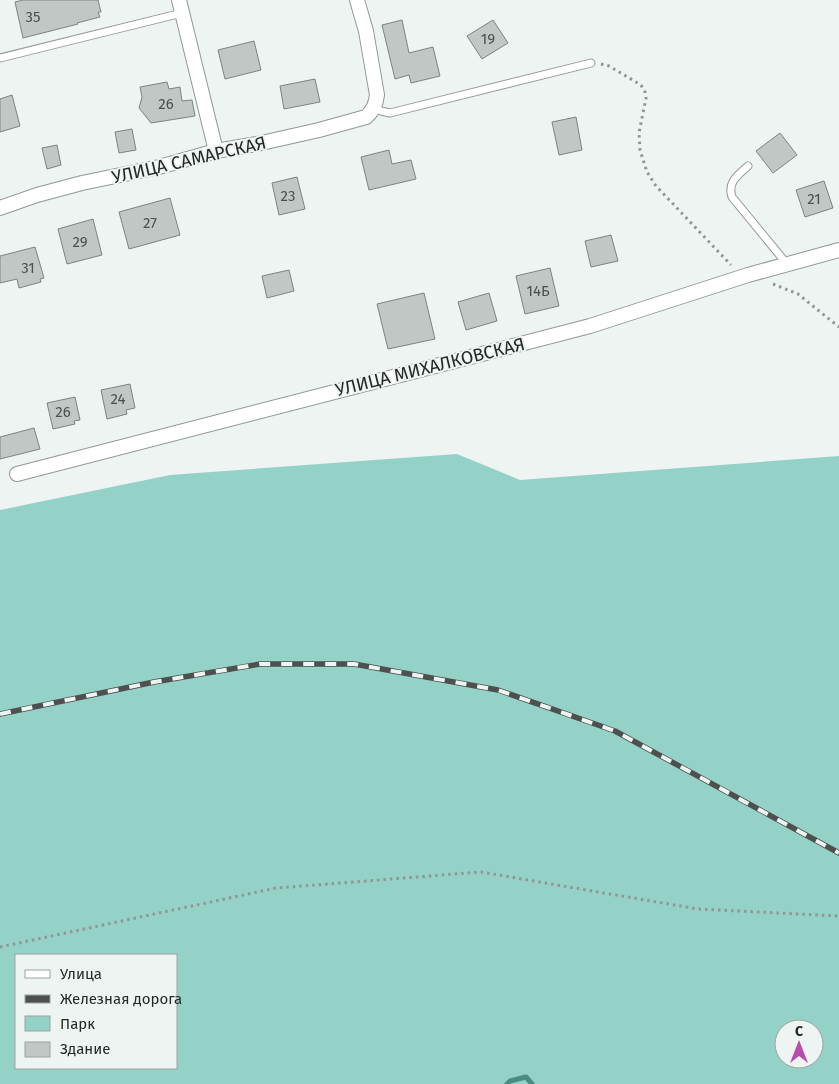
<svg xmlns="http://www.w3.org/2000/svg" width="839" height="1084" viewBox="0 0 839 1084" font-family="'Fira Sans',sans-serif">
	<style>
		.green { fill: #94d2c7; fill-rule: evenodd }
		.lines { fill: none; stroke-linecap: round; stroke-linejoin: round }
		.stream { stroke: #4b8c82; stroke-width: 5 }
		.building { fill: #c0c7c5; stroke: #7d8382 }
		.service-casing { stroke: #919896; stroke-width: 9 }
		.minor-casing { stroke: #919896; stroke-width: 16 }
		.path { stroke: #919695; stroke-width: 3; stroke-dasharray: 2.5 4; stroke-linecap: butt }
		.service { stroke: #fff; stroke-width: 7 }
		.minor { stroke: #fff; stroke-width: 14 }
		.rail-casing { stroke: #4d504f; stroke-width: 5.5 }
		.rail { stroke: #edf4f2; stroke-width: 4; stroke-dasharray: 11; stroke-linecap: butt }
		.labels { text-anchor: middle; stroke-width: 4; stroke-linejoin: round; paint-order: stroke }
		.number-label { font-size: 15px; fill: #4c504f }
		.street-label { font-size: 18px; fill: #262828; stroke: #edf4f2 }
	</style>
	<rect width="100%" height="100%" fill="#edf4f2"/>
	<path class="green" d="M 457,454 L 520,480 L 839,456 L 839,1084 L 0,1084 L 0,510 L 170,475 ZM 176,955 L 176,1068 L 16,1068 L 16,955 ZM 784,1029 L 814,1029 L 814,1059 L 784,1059 Z"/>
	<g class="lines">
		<path class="stream" d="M 507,1084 L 510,1081 L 526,1077 L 532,1084"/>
	</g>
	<g class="building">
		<path d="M 23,0 L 98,0 L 101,12 L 98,12 L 100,17 L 77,23 L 78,24 L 23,38 L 15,2 Z"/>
		<path d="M 402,20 L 409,53 L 433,47 L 440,76 L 411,83 L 409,75 L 395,79 L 382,25 Z"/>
		<path d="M 493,20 L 508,43 L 482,59 L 467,36 Z"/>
		<path d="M 254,41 L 261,70 L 225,79 L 218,50 Z"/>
		<path d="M 315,79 L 320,102 L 284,109 L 280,86 Z"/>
		<path d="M 167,82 L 169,89 L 180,87 L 182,101 L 192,100 L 195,116 L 151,123 L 139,108 L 142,97 L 140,87 Z"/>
		<path d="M 12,95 L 20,126 L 0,132 L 0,99 Z"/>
		<path d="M 576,117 L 582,150 L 559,155 L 552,122 Z"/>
		<path d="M 132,129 L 136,150 L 119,153 L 115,132 Z"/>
		<path d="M 780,133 L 797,155 L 773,173 L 756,151 Z"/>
		<path d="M 57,145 L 61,165 L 47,169 L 42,148 Z"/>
		<path d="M 389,150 L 392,164 L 411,160 L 416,179 L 369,190 L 361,157 Z"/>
		<path d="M 297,177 L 305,209 L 279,215 L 272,183 Z"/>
		<path d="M 824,181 L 833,208 L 805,217 L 796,190 Z"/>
		<path d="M 170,198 L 180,235 L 129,249 L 119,212 Z"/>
		<path d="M 93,219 L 102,255 L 67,264 L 58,229 Z"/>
		<path d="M 611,235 L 618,261 L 591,267 L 585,241 Z"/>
		<path d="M 35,247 L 44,278 L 40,279 L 41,282 L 19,288 L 17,279 L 0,283 L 0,256 Z"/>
		<path d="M 550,268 L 559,306 L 525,314 L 516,276 Z"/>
		<path d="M 289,270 L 294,291 L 267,298 L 262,276 Z"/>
		<path d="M 424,293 L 435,339 L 388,349 L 377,304 Z"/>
		<path d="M 489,293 L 497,321 L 466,330 L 458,302 Z"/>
		<path d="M 130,384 L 135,408 L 126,410 L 127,414 L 107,419 L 101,390 Z"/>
		<path d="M 75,397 L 80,420 L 74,421 L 75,424 L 53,429 L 47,403 Z"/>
		<path d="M 34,428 L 40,449 L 0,459 L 0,437 Z"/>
	</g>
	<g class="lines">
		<defs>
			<g id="service">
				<path d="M 0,58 L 182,13"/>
				<path d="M 373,107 L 381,111 L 390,113 L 591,63"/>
				<path d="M 748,166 C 738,175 727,182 732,197 L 787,264"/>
			</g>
			<g id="minor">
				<path d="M 179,0 L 216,151"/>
				<path d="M 0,208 L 37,195 L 82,183 L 159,167 L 216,151 L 257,144 L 319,130 L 366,117 C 372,112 376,104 377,95 L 366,31 L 357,0"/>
				<path d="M 17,474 L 590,326 L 748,275 L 839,250"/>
			</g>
		</defs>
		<use href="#service" class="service-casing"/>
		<use href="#minor" class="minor-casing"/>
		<g class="path">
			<path d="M 601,64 L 609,66 L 641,85 L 645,92 L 646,98 L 639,133 L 640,150 L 647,172 L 656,186 L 731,265"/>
			<path d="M 773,284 L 798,294 L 839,327"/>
			<path d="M 0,947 L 276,888 L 481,872 L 698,909 L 839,916"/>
		</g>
		<use href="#service" class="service"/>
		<use href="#minor" class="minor"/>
		<defs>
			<path id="rail" d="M 0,714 L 154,682 L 260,664 L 354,664 L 498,690 L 615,731 L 839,853"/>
		</defs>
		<use href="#rail" class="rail-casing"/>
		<use href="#rail" class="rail"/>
	</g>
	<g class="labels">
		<g class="number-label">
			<text x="33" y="22">35</text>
			<text x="488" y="44">19</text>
			<text x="166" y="109">26</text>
			<text x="288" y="201">23</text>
			<text x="814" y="204">21</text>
			<text x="150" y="228">27</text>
			<text x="80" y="247">29</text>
			<text x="28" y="273">31</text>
			<text x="538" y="296">14Б</text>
			<text x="118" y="404">24</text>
			<text x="63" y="417">26</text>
		</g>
		<g class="street-label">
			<text transform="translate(189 160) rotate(-13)" y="6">УЛИЦА САМАРСКАЯ</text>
			<text transform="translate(430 367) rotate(-14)" y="6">УЛИЦА МИХАЛКОВСКАЯ</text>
		</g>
	</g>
	<rect x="15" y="954" width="162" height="115" fill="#edf4f2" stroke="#9da2a1"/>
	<rect x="25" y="970" width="25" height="8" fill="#ffffff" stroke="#9da2a1"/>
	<text x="60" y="979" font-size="15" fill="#262828">Улица</text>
	<rect x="25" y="995" width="25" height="8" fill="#4d504f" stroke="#9da2a1"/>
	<text x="60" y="1004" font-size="15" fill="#262828">Железная дорога</text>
	<rect x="25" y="1016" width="25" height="15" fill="#94d2c7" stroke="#9da2a1"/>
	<text x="60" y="1029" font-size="15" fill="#262828">Парк</text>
	<rect x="25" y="1042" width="25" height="15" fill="#c0c7c5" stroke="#9da2a1"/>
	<text x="60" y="1054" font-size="15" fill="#262828">Здание</text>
	<g transform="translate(799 1044)"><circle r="24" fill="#edf4f2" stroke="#9da2a1"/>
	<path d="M0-4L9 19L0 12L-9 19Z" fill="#b74cad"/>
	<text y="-8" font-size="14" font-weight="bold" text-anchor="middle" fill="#262828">С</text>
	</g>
</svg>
